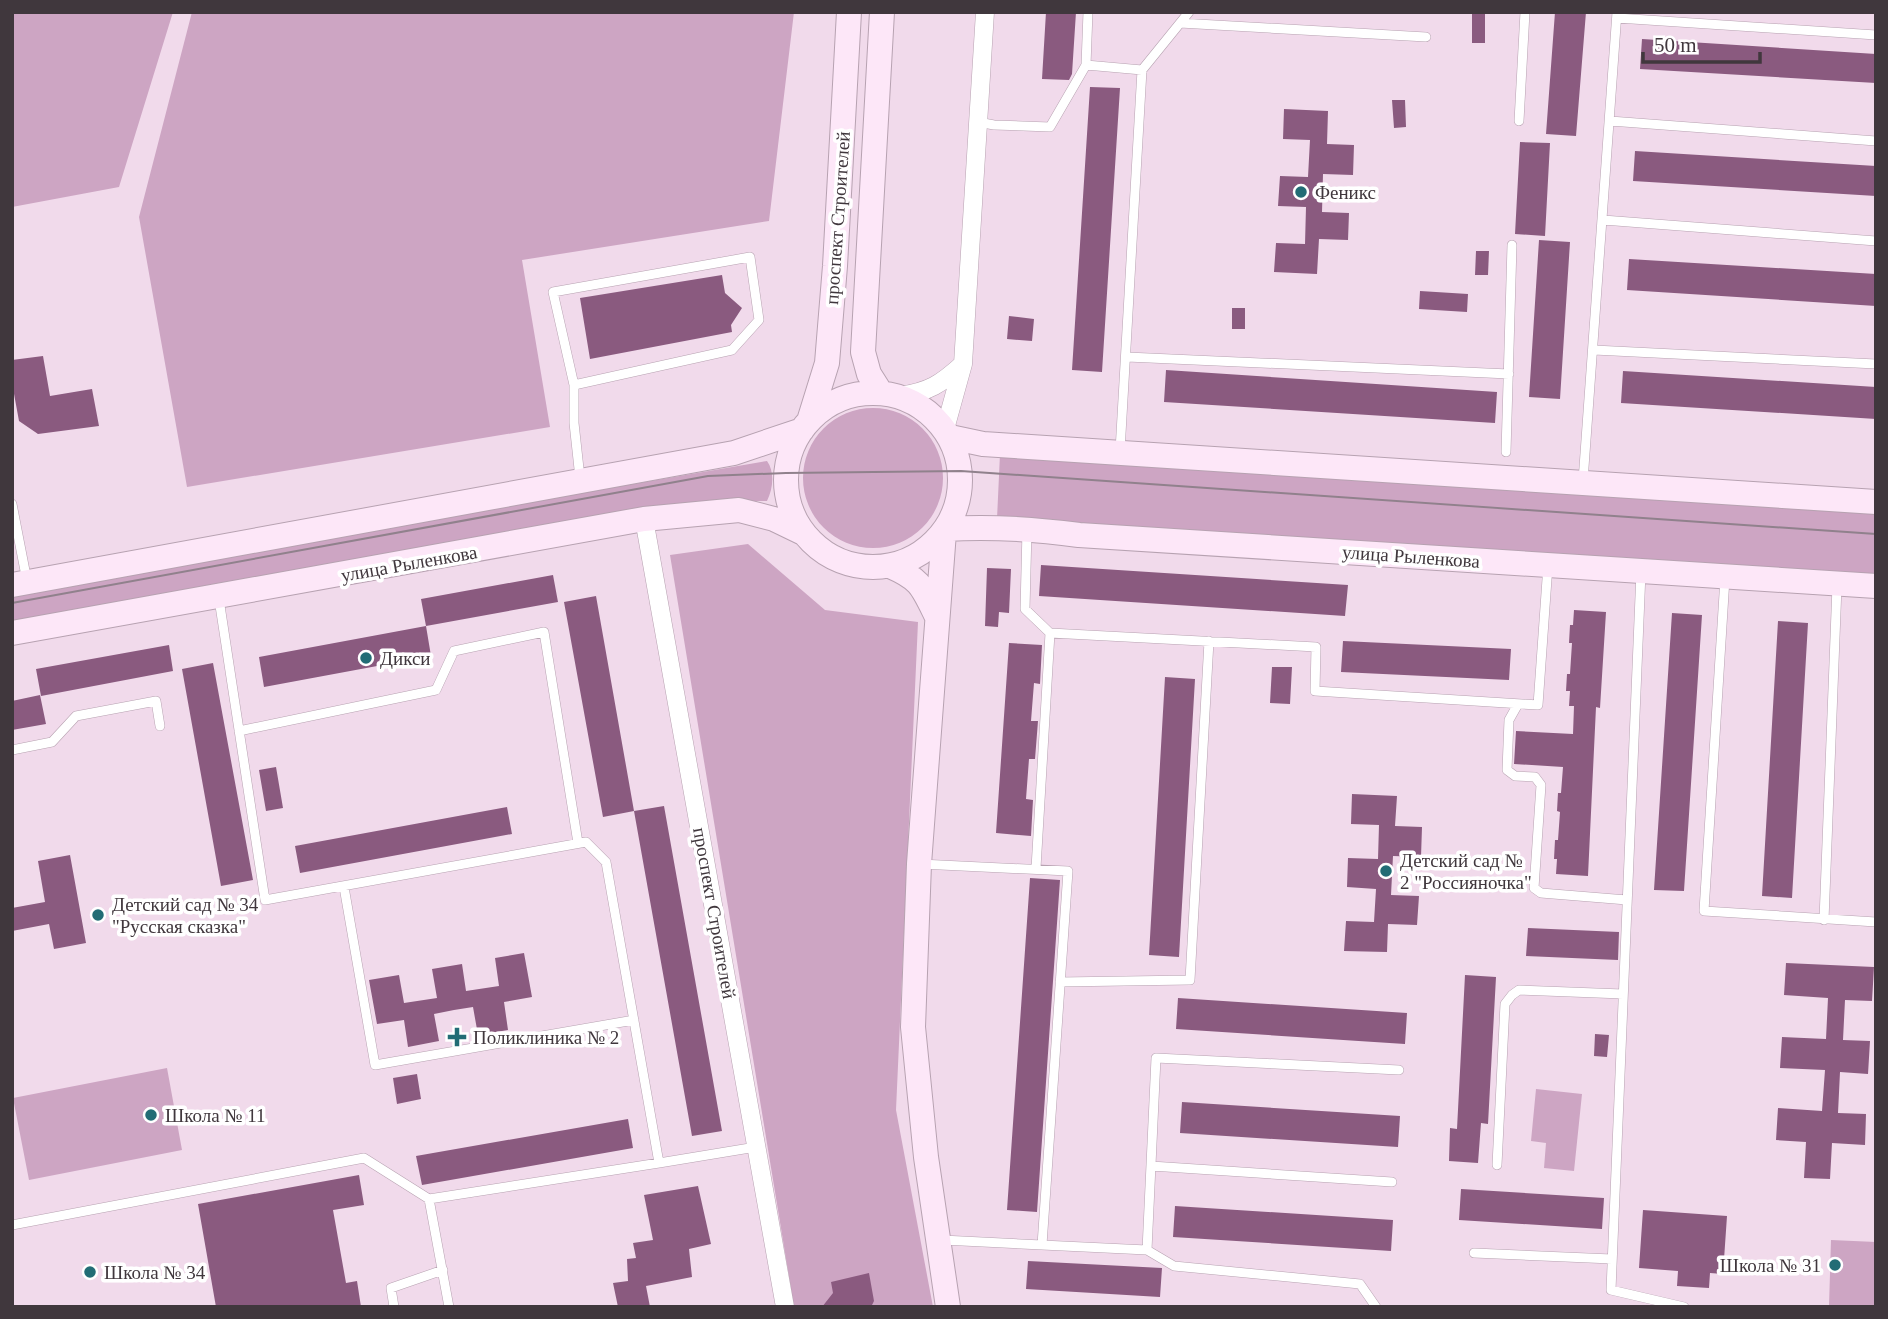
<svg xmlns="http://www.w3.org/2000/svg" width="1888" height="1319" font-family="'Times New Roman',serif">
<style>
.green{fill:#cda5c3}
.building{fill:#8a5a7f}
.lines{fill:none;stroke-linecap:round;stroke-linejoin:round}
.lane-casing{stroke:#b7a2b1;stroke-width:10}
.street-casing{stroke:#b7a2b1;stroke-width:19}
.secondary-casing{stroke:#b7a2b1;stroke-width:26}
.lane{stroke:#fff;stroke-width:9}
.street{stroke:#fff;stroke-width:18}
.secondary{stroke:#fde7f8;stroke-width:24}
.tram{stroke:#90818c;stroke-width:2}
.poi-dot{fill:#226c75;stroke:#fff;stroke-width:2.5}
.labels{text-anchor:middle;stroke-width:7;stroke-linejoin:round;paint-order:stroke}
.poi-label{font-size:19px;fill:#40373d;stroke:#fff;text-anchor:start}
.street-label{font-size:19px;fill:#40373d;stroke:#fff}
</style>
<rect width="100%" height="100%" fill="#f1daeb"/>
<path class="green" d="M12 12H173L119 187 12 207Z
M192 12H794L769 221 522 260 550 427 187 487 139 217Z
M803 478a70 70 0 1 1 140 0a70 70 0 1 1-140 0Z
M1000 454 1876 514V575L997 519Z
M767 461C775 472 773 489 767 501H741L12 632V591Z
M748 544 825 610 918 622 896 1110 933 1307H794L670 555Z
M167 1068 182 1150 29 1180 13 1098Z
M1536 1089 1582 1094 1574 1171 1544 1168 1546 1143 1531 1141Z
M1831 1240 1876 1242V1307H1829Z"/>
<path class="building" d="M1046 12H1076L1072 74 1069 80 1042 79Z
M1472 12H1485V43H1472Z
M1555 12H1586L1576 136 1546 134Z
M1642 39 1876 54V83L1640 69Z
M1090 87 1120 88 1102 372 1072 370Z
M1392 100H1405L1406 127 1394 128Z
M1284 109 1328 111 1327 144 1354 145 1353 175 1323 174 1322 212 1349 213 1348 240 1319 239 1317 274 1274 272 1276 243 1305 244 1306 207 1278 206 1280 176 1308 177 1310 140 1283 139Z
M1520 142 1550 143 1545 236 1515 234Z
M1635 151 1876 166V196L1633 181Z
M1539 240 1570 242 1560 399 1529 397Z
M1476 251H1489L1488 275H1475Z
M1629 259 1876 274V306L1627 290Z
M722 275 725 293 742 308 731 325 732 332 590 359 580 298Z
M1420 291 1468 294 1467 312 1419 309Z
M1232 308H1245V329H1232Z
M1009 316 1034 319 1032 341 1007 339Z
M43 356 50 396 92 389 99 426 38 434 19 421 12 383V360Z
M1166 370 1497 392 1495 423 1164 402Z
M1623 371 1876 387V419L1621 403Z
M1041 565 1348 585 1345 616 1039 596Z
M987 568 1011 569 1009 613 999 612 998 627 985 626Z
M553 575 558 602 426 626 421 599Z
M596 596 634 811 603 817 564 602Z
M1574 610 1606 612 1600 708 1596 707 1588 876 1556 874 1557 859H1554L1555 840H1558L1560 812 1557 811 1558 793H1561L1563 767 1514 764 1516 731 1573 734 1574 706H1569L1570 691H1566L1567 674H1570L1572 643H1569L1570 625H1573Z
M1672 613 1702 615 1684 891 1654 890Z
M1778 621 1808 623 1792 898 1762 896Z
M426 626 431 656 264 687 259 657Z
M1343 641 1511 649 1509 680 1341 672Z
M1009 643 1042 645 1040 684 1034 683 1031 721H1038L1035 759H1029L1026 799 1033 800 1031 836 996 833Z
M169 645 173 671 41 696 36 669Z
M213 663 253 880 221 886 182 669Z
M1272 667H1292L1290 704 1270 703Z
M1165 677 1195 679 1179 957 1149 955Z
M40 695 46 724 12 730V701Z
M276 767 283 808 266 811 259 770Z
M1352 794 1397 796 1395 826 1422 827 1421 857 1393 856 1391 895 1419 896 1417 925 1388 924 1387 952 1344 951 1346 921 1374 922 1376 889 1347 887 1348 858 1378 859 1379 825 1351 824Z
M664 806 722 1131 692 1136 634 811Z
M507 807 512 834 300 873 295 846Z
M70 855 86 943 54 949 49 924 12 931V908L45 902 38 861Z
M1030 878 1060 880 1037 1212 1007 1210Z
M1528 928 1619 932 1618 960 1526 956Z
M524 953 532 997 504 1002 508 1030 478 1035 473 1007 454 1010 434 1014 439 1041 408 1047 404 1020 377 1024 369 980 399 975 404 1003 437 998 432 969 462 964 466 991 499 986 495 958Z
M1786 963 1874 967 1872 1001 1845 1000 1843 1040 1870 1041 1868 1074 1840 1072 1838 1113 1866 1114 1865 1145 1832 1143 1830 1179 1804 1178 1806 1142 1776 1140 1778 1108 1822 1111 1825 1070 1780 1068 1782 1037 1826 1039 1828 998 1784 995Z
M1465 975 1496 977 1488 1124 1481 1123 1478 1163 1449 1161 1450 1128 1457 1129Z
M1178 998 1407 1013 1405 1044 1176 1029Z
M1595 1034 1609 1035 1607 1057 1594 1056Z
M417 1074 421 1099 397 1104 393 1078Z
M1182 1102 1400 1116 1398 1147 1180 1133Z
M628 1119 633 1148 422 1185 416 1156Z
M359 1175 364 1205 333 1210 346 1283 357 1281 361 1307H216L198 1204Z
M698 1186 711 1244 689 1249 692 1277 646 1286 650 1307H618L613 1283 628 1281 627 1259 636 1258 633 1243 653 1240 644 1195Z
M1461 1189 1604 1198 1602 1229 1459 1220Z
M1175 1206 1393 1220 1391 1251 1173 1237Z
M1643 1210 1727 1216 1723 1274 1710 1273 1709 1288 1677 1286 1678 1271 1639 1268Z
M1028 1261 1162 1268 1160 1297 1026 1289Z
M869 1273 874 1301 871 1307H822L833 1293 831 1282Z"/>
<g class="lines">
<g class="lane-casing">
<path id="lane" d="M1617 18 1876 35
M1180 23 1426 37
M1086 65 1142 70 1189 12
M1519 121 1525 12
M1610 121 1876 141
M978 122 994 125 1050 127 1086 65 1088 12
M1603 220 1876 241
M1594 350 1876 364
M1127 357 1509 374
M574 385 732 350 759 320 750 257 553 292 574 385V423L580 478
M1120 451 1142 70
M1506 452 1512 245
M1583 481 1617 12
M12 504 27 581
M1027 530 1025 609 1050 633 1036 868
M1641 572 1611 1290 1684 1307
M1725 578 1704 911 1876 922
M219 599 265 900 586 842 606 862 659 1163 429 1199 449 1307
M1050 633 1316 647 1315 691 1538 705 1548 565
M1518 704 1509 720 1507 770 1515 776 1535 777 1541 785 1534 888 1541 893 1627 900
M239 731 436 690 454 651 544 632 578 843
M12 750 52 742 76 716 156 701 160 726
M920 864 1068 871 1042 1245 1147 1250 1156 1058 1399 1070
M344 887 375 1065 634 1020
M1824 920 1837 586
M1060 982 1190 980 1209 641
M659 1163 756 1147
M1497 1165 1505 1004 1512 995 1519 990 1623 994
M1151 1166 1392 1182
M12 1225 364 1158 429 1199
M942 1240 1042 1245
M1147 1250 1174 1266 1360 1284 1376 1307
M1474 1253 1612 1259
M394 1307 391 1288 443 1270"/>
</g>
<g class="street-casing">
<path id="street" d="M899 396C929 392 941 384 963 364
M945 429 963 364 985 12
M644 519 785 1307"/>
</g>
<g class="secondary-casing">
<path id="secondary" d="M786 480a87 87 0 1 1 174 0a87 87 0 1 1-174 0Z
M881 393 869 374 863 352 882 12
M809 421 827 363 835 266 849 12
M950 437 983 444 1876 502
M946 529C992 526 1034 529 1079 535L1876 586
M944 532 919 864 913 1027 926 1157 948 1307
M890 566C920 579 922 586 936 615
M12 585 734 453 802 430
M12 633 644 519 739 510 774 519 803 533"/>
</g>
<use href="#lane" class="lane"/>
<use href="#street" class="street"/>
<use href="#secondary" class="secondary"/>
<path class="tram" d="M12 603 708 476 786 473 961 471 1876 534"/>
</g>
<g class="poi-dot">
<circle cx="1301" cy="192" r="7"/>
<circle cx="366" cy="658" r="7"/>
<circle cx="1386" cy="871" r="7"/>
<circle cx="98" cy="915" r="7"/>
<path d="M453.5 1026.5h7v7h7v7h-7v7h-7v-7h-7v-7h7z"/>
<circle cx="151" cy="1115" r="7"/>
<circle cx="1835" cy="1265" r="7"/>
<circle cx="90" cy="1272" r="7"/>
</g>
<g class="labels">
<g class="poi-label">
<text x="1315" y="199">Феникс</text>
<text x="380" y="665">Дикси</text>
<text x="1400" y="867">Детский сад №<tspan x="1400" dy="22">2 "Россияночка"</tspan></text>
<text x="112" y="911">Детский сад № 34<tspan x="112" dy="22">"Русская сказка"</tspan></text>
<text x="473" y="1044">Поликлиника № 2</text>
<text x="165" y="1122">Школа № 11</text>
<text x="1821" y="1272" text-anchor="end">Школа № 31</text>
<text x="104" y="1279">Школа № 34</text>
</g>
<g class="street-label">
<text transform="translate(837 218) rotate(-86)" y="7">проспект Строителей</text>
<text transform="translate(1411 556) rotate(4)" y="7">улица Рыленкова</text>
<text transform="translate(409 563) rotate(-10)" y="7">улица Рыленкова</text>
<text transform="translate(715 913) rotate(80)" y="7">проспект Строителей</text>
</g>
</g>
<rect width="1888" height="1319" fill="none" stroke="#40373d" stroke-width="28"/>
<path d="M1643 52v10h117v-10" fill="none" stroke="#40373d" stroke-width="3.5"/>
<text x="1654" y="52" font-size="21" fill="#40373d" stroke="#ffffff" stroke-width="5" paint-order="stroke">50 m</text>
</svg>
